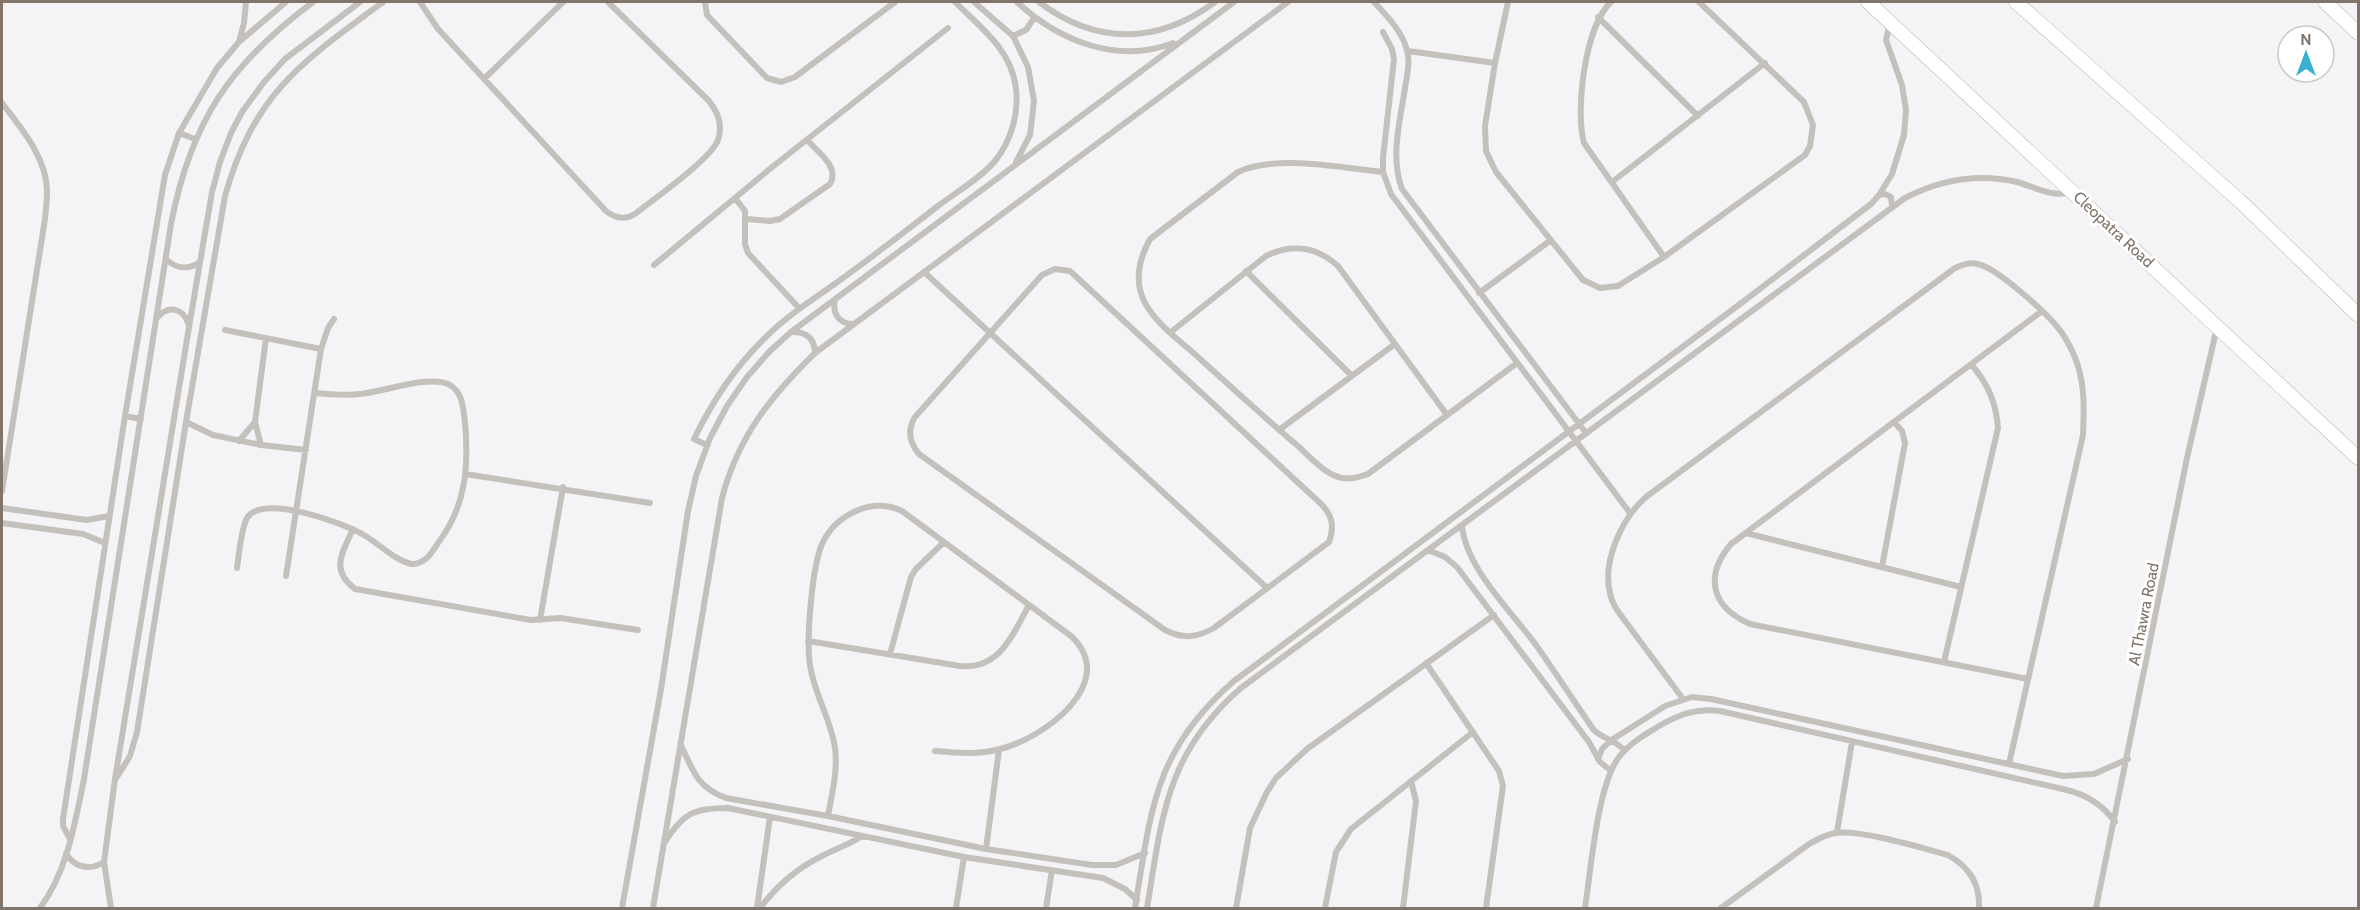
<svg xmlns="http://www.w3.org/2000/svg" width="2360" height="910" font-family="Cabin,sans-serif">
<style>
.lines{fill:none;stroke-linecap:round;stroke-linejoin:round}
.secondary-casing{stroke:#b9b3af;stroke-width:15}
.minor{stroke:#c4c0bc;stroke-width:6}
.secondary{stroke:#fff;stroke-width:14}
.labels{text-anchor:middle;stroke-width:6;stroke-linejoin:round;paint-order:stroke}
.street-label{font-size:16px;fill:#827469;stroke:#fff}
</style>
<rect width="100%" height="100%" fill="#f4f4f7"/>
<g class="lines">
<g class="secondary-casing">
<path id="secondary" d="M1868 2 2358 458
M2016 2 2241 202 2358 315
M2325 2 2358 33"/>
</g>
<path class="minor" d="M420 2 438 29 606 211C616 219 625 220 635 214 654 199 711 159 718 140 723 125 718 112 709 101L608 2
M705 2 707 15 767 78 781 82 795 77 895 2
M974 2 1013 36 1028 67 1034 101 1030 135 1016 162
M1017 2C1058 40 1117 65 1173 43
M1039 2C1096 45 1157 45 1215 2
M1374 2C1386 15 1401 30 1406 47 1411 61 1407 75 1405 88 1400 122 1390 156 1402 189L1586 433
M1508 2 1495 63 1485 126 1486 151 1496 172 1583 280 1600 288 1618 286 1664 257 1805 155 1810 146 1813 125 1804 102 1699 2
M1611 2C1585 26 1575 110 1584 143L1664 257
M1598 17 1698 116
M1383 32 1392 49 1394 59 1383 158V172L1391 194 1630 513
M1013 36 1026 30 1034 18
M239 42 244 23 246 2
M1408 51 1495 63
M484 79 563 2
M2 103C21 128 47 158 47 191 47 200 46 210 45 219L2 491
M179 133 195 139
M1383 172C1341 168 1276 154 1238 172L1150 239C1139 259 1134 280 1144 301 1155 323 1179 340 1198 357 1231 387 1264 417 1298 446 1308 455 1320 469 1333 475 1345 481 1357 478 1368 474L1517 363
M1612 182 1765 63
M1879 195 1885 194 1891 197 1892 206
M735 198 745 211V244L748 253 799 308
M747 219 770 221 780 219 830 184C840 167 818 152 807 140
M166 259C176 269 188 270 200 262
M654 265 771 168 948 28
M1055 269 1070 271 1319 502C1332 514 1335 525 1329 542L1214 628C1196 638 1183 639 1165 630L919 454C909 442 907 430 915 417L1042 275Z
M1246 271 1352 376
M924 272 1267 588
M1479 293 1551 240
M835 300C832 314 839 324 854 324
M158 317C168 305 183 308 188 323
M225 330 321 349
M791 332C806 331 815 339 815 353
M1171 332 1266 256C1292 243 1317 247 1338 266L1447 415
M125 416 141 419
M186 422 213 435 261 445 306 450
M1279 430 1395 344
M239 441 255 422
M261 445 255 422 266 338
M707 445 694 439C712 402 734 368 764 339 785 317 811 301 836 283 870 259 904 232 938 206 955 193 981 178 995 161 1011 141 1019 114 1016 89 1012 50 981 28 955 2
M465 474 650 503
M2 508 87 520 109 516
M2 523 83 534 105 543
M1462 525C1465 567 1511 611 1536 645 1555 672 1574 701 1593 729 1602 739 1616 740 1624 750
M353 529C342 553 330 570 355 589L531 620 560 618 638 630
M1746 533 1961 587
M1428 550 1445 557 1457 567 1589 742 1600 762 1610 770
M1882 567 1905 443 1902 431 1894 422
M237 568C239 555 241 529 247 518 263 493 343 523 364 535 379 544 393 559 411 564 425 564 431 554 438 543 466 506 469 467 465 422 463 408 463 393 450 385 431 374 383 392 360 394 345 396 330 394 315 393
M286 576 321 349 328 328 334 319
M540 620 563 487
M808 641 960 666C1000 670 1013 634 1029 605
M890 654 911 577 916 569 944 542
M1944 662 1998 428C1996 402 1988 384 1971 364
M1426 663 1499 771 1503 786 1486 908
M2028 679 1750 624C1711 607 1704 576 1731 544L2042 311
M1683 699 1617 610C1614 605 1611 599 1610 593 1602 561 1622 518 1646 497L1955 268C1962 265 1969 262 1977 264 1997 267 2050 316 2062 333 2068 342 2075 356 2078 366 2085 389 2084 411 2083 435L2009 764
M681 745C693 771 697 787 726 798L828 816 986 849 1092 865H1116L1145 853
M1598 759 1602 749 1610 741 1665 706 1692 697 1711 699 2063 776 2094 774 2128 759
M117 777 130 756 137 732 186 422 225 196C254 93 302 62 383 2
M828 816C832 793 838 771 835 748 831 719 814 694 810 665 806 640 812 567 822 544 836 514 872 497 902 511L1071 636C1121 683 1042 739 1000 749 978 755 957 753 935 751
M1837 832 1852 742
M70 839 63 826V819L125 416 165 175 179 133 217 68 239 42 286 2
M665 842C683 813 694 808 728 808L964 857 1103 878 1125 889 1137 900
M986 849 999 750
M66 854C76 868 89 871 104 862
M40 908C67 872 75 823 84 779L171 224C191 121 230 64 313 2
M111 908 104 862 115 779 189 327 212 192 220 162 231 133 242 112 264 82 285 59 360 2
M622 908 661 689 688 511 696 476 710 438 727 406 747 377 770 351 791 332 1234 2
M653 908 722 498C738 437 770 397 815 353L1288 2
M757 908 770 817
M760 908C776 887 796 869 820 857 834 849 849 845 862 836
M956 908 964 857
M1046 908 1052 870
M1135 908C1151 810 1154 750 1234 681L1744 301 1871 204 1879 195 1892 174 1904 135 1906 110 1902 85 1886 40 1890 23
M1147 908C1162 817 1166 753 1241 688L1905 198C1940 180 1978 173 2017 182 2035 187 2052 198 2071 192
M1236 908 1250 828 1267 792 1276 778 1307 749 1494 615
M1325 908 1336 852 1351 829 1473 732
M1403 908 1416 801 1411 781
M1585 908C1591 870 1597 786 1619 757 1630 743 1644 735 1659 726 1680 714 1696 708 1720 711L2067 790C2087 795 2103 805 2115 822
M1721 908 1809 844C1818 839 1826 834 1836 833 1859 829 1922 848 1948 855 1969 867 1980 883 1979 908
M2096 908 2187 458 2217 327"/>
<use href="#secondary" class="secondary"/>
</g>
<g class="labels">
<g class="street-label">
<text transform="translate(2114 229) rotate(43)" y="6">Cleopatra Road</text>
<text transform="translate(2143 614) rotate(-79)" y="6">Al Thawra Road</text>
</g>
</g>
<rect width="2360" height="910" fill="none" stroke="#827469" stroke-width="6"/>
<g transform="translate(2306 54)"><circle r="28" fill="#ffffff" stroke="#cdc7c3" stroke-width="1.5"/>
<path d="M0-4.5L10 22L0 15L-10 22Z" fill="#3ab0d1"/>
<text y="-9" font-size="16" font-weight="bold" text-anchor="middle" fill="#827469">N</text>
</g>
</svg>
